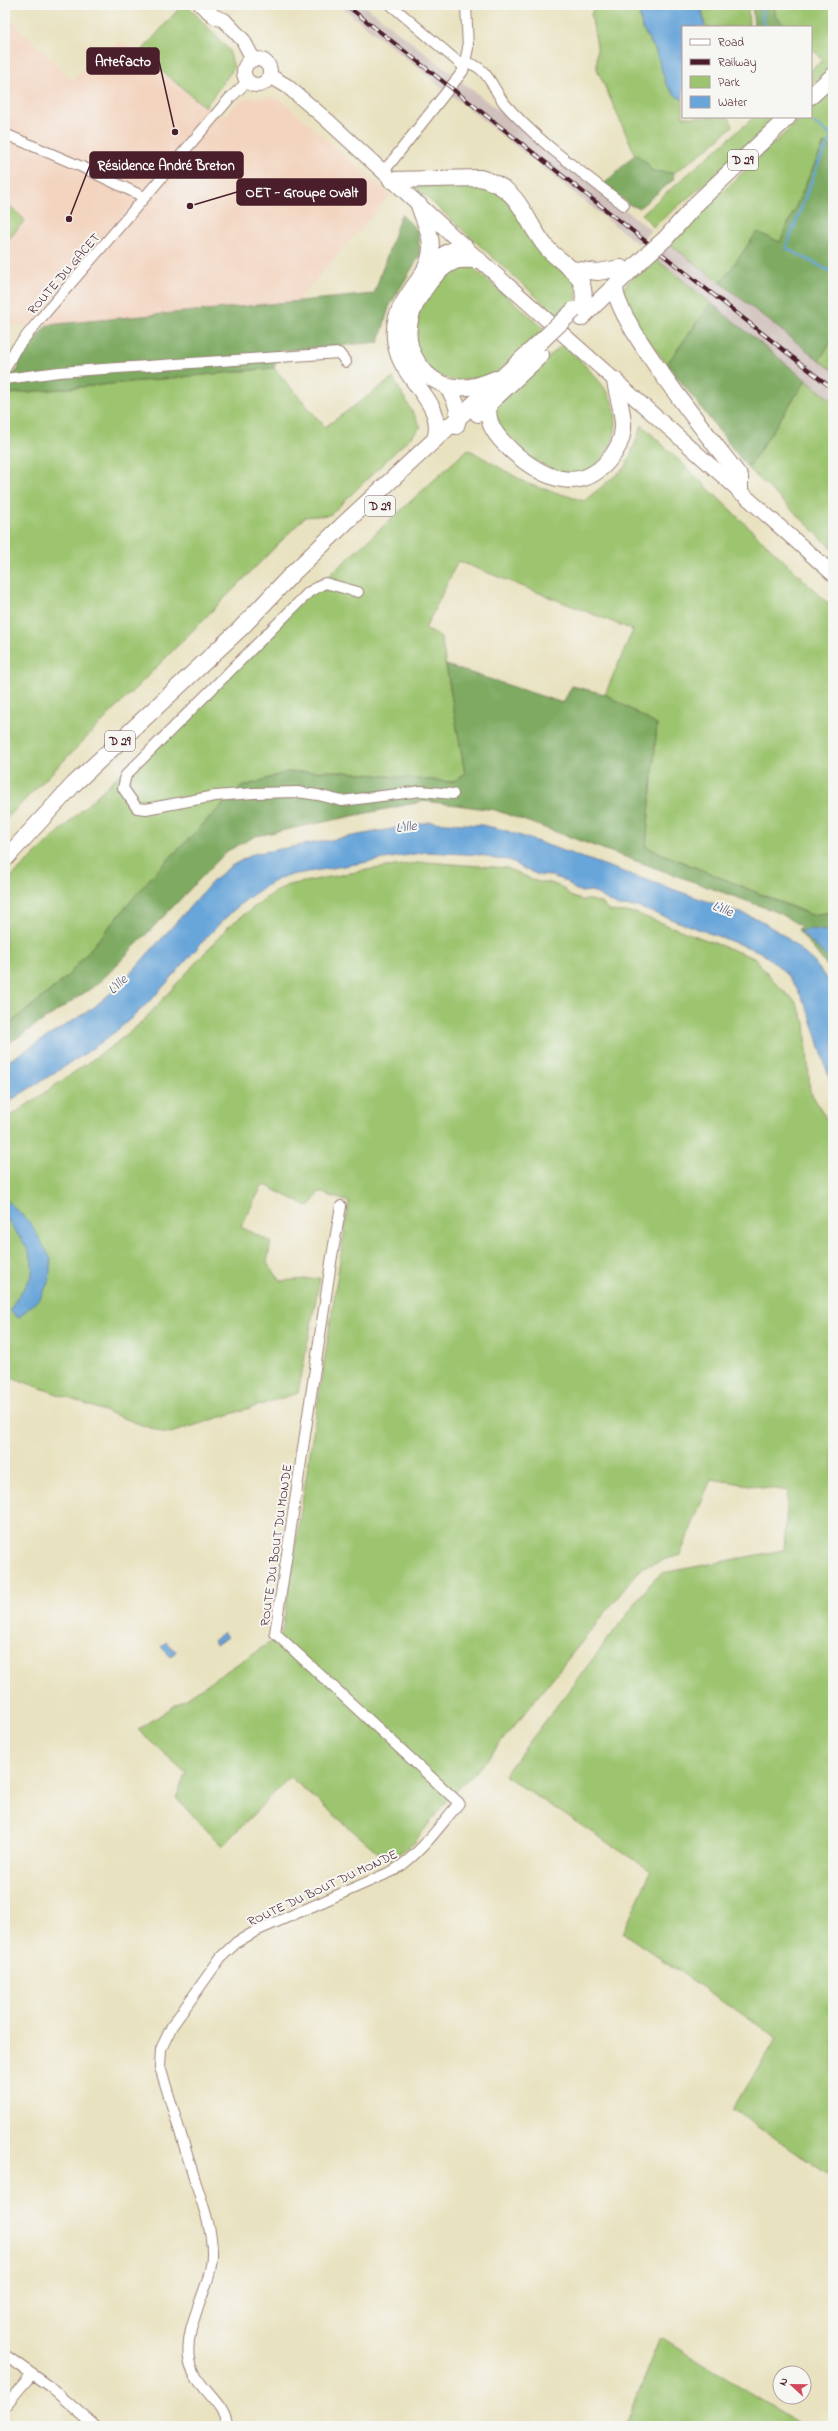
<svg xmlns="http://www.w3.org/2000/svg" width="838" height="2431" font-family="'Indie Flower',sans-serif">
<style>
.built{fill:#f3d4bf}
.industrial{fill:#cfc0bb}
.green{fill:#9dc570;stroke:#74724e}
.forest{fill:#7eaa62;stroke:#646446}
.water{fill:#68a5d9;stroke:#596282}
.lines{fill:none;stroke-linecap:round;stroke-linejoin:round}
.stream{stroke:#68a5d9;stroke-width:2.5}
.street-casing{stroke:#9a8076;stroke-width:12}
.secondary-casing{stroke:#9a8076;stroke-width:16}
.primary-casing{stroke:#9a8076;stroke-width:18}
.street{stroke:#fff;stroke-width:10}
.secondary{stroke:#fff;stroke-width:14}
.primary{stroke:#fff;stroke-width:16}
.rail-casing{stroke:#4a1f2b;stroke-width:4}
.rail{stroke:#f6f6f2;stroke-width:2.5;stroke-dasharray:8;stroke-linecap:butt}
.primary-bridge-casing{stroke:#9a8076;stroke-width:18;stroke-linecap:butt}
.primary-bridge{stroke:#fff;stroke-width:16}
.labels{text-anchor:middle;stroke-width:4;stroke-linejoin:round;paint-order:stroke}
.shield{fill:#f6f6f2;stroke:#7e6067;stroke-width:1}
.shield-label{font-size:12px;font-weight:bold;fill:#4a1f2b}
.street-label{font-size:13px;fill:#4a1f2b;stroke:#f6f6f2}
.water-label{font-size:14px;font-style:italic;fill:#565571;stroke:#f6f6f2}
.leader{fill:none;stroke:#4a1f2b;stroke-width:1.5}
.callout-dot{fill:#4a1f2b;stroke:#f6f6f2;stroke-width:1.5}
.callout{fill:#4a1f2b;stroke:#4a1f2b;stroke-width:1.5}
.callout-label{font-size:14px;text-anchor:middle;font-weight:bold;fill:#fff}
</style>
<rect width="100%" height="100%" fill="#f6f6f2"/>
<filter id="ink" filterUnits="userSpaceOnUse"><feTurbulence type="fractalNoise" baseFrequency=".025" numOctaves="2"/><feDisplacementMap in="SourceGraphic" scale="8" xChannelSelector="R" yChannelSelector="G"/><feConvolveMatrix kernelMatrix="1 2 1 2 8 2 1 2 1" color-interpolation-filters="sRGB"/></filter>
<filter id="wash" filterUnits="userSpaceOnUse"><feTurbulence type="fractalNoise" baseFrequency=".012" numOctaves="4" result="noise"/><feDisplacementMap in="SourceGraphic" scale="16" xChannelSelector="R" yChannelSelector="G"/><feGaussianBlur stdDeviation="0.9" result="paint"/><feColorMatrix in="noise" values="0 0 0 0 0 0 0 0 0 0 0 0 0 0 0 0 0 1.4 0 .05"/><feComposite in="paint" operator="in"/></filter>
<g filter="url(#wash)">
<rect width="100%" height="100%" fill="#e9e2c0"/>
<path class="built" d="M5 15 72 80 115 44 124 42 189 95 222 117 242 99 270 97 282 101 390 195 297 301 47 325H5Z"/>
<path class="industrial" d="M339 5H364L651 230 638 244Z
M668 243 833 370V402L653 257Z"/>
<path class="green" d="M182 5H187L229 50 234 68 205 107 140 53Z
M594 5H638L642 28 656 51 671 91 683 100V117H729L733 126 708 148 674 173 652 171 646 162 635 154 597 69V46L591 15Z
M701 5H748L749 27H705Z
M775 5H833V66L811 85V70L823 60 811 48V27H787L775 16Z
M833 88V147L824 144 780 242 757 232 721 283 668 243 802 117H811V108Z
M754 117H777L701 187 653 227 642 214Z
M486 184 503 195 577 284 576 303 559 317 414 186Z
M9 205 25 220 10 238 5 233V210Z
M653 257 711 303 667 364 630 317 622 291 628 282Z
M458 264 472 267 545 329 511 361 492 375 456 381 439 376 424 364 415 347 419 308 433 286Z
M833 339V370L819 360Z
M563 344C577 358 603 381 611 399 618 416 618 432 609 448 590 481 567 478 538 462 526 456 512 446 505 435 500 429 498 420 494 413L497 405Z
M274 368 325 427 393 378 421 427 330 515 305 517 5 820V407L9 394Z
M806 380 833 402V549L748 468Z
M642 425 833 608V912L812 915 646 847 657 725 605 694 633 630 458 561 425 629 441 637 465 774 452 782 333 771 287 772 239 788 153 875 66 978 8 1025H5V883L321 583 468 449 528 484 584 501 626 467Z
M426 862 507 868 538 882 551 883 563 888 570 896 581 900H591L603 904 609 911 635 913 754 958 780 988 796 1002 805 1023 810 1091 833 1130V2178L733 2109 777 2038 623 1933 651 1871 504 1775 651 1583 662 1573 784 1550 788 1491 711 1479 680 1555 642 1567 485 1762 446 1801 414 1843 388 1861 290 1777 222 1846 176 1798 186 1773 138 1730 269 1643 282 1632 349 1202 319 1192 309 1207 263 1184 241 1227 271 1242 267 1263 281 1281 320 1278 298 1393 167 1434 5 1375V1120L112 1046 142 1022 229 926 271 894 288 885 372 869Z
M661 2338 803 2426H625Z"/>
<path class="forest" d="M752 5H774L775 16 787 27H754Z
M824 143 833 147V339L819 360 721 283 757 232 780 242Z
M635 154 646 162 652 171 674 173 673 180 639 208 630 205 604 184Z
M401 214 418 231 420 255 389 307 379 342 280 351 274 368 9 394 8 381 19 368 18 358 47 325 374 294Z
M711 303 806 380 748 468 667 364Z
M446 665 563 703 572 686 605 694 657 725 646 847 811 915 833 912V973L798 930 801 926 777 912 495 810 425 801 256 836 227 851 99 983 5 1046V1028L66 978 153 875 239 788 287 772 333 771 452 782 465 774Z"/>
<path class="water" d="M638 5H701L705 27H683V100L676 96 666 84 656 51 642 28Z
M430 822 482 825 504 830 758 919 786 937 815 963 833 988V1089C814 1036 811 982 758 951L654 913 637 907 618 906 592 891 582 892 574 889 567 882 552 876 539 875 526 870 509 860 495 859 482 855 426 852 285 876C221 904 186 970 135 1015 96 1051 49 1075 5 1104V1063L93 1008 119 986 213 881 231 866 253 854Z
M810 929 826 931 833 929V956L828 958 800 931Z
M5 1198 31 1224 51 1259 49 1281 40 1298 18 1318 10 1311C14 1300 31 1280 32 1274 35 1248 16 1237 6 1217 3 1212 5 1203 5 1198Z
M223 1632 227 1637 216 1645 213 1641Z
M166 1642 176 1651 171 1657 161 1647Z"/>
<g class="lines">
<path class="stream" d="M762 5 763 27
M814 123 832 136 818 164 786 248 833 273"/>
</g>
</g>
<g filter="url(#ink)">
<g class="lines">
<g class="street-casing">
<path id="street" d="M391 5 464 67
M465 63C487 64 493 90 505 104 539 143 583 173 624 205
M5 134 82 167 144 197
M381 171 389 165 463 71 468 48 466 5
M5 369 15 350 41 318 229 99 247 82
M5 379 59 372 339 353 346 362
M358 592 325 583 309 592 126 775 123 788 137 808 146 809 215 796 254 793 297 792 318 795 342 801 421 791 453 794
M5 2355 49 2386 95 2426
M5 2406 31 2375
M227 2426C226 2402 192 2385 189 2359 184 2323 210 2292 212 2256 213 2229 201 2200 193 2174 182 2138 171 2102 160 2067L161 2049 172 2026 221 1957 237 1942 256 1931 395 1870C421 1853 439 1827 459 1803L275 1633 332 1256 341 1206"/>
</g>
<g class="secondary-casing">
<path id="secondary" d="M201 5 215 17 224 20 243 40 253 59
M244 72a13 13 0 1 1 26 0a13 13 0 1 1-26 0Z
M270 76 287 86 327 120 465 247 833 574"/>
</g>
<g class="primary-casing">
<path id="primary" d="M811 96 833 76
M391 180 480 178C523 189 523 220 547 248 557 260 575 268 581 282 586 294 583 306 581 318
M419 205C423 219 432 234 431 249 429 286 380 303 399 356 409 384 446 407 435 439
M665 239 698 202 788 117
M479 260C472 260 462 259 455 261 442 266 431 279 424 290 418 299 412 309 410 320 403 349 423 383 454 387 469 389 481 385 495 379
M426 267 448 252 465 247
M570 269 598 272 621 268
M615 286C613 319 715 444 740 477V492
M581 318 649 253
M445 385C454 395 462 412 456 426
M489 404C485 424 498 438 512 451 540 476 578 496 608 461 616 452 622 441 623 429 624 412 617 397 615 380
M478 414 541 355
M5 859 74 784 241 628 292 574 346 522 538 344"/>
</g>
<use href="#street" class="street"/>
<use href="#secondary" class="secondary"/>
<use href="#primary" class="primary"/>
<g class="rail-casing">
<path id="rail" d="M346 5 833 389"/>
</g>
<use href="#rail" class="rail"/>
<g class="primary-bridge-casing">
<path id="primary-bridge" d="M649 253 665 239
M538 344 574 310"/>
</g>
<use href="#primary-bridge" class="primary-bridge"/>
</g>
</g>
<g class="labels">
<g class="shield">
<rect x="728" y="150" width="30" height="20" rx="3"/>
<rect x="365" y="496" width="30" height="20" rx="3"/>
<rect x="105" y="731" width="30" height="20" rx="3"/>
</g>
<g class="shield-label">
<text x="743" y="164">D 29</text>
<text x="380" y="510">D 29</text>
<text x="120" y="745">D 29</text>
</g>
<g class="street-label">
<text transform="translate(63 273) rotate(-49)" y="5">ROUTE DU GACET</text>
<text transform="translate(275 1545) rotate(-82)" y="5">ROUTE DU BOUT DU MONDE</text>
<text transform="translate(322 1887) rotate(-25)" y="5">ROUTE DU BOUT DU MONDE</text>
</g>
<g class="water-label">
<text transform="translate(406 826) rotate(-7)" y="5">L'Ille</text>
<text transform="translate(723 908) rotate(21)" y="5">L'Ille</text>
<text transform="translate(117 984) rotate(-43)" y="5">L'Ille</text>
</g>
</g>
<path class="leader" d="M175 132L159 61M69 219L90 165M190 206L237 192"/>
<g class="callout-dot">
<circle cx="175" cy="132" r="4"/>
<circle cx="69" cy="219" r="4"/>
<circle cx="190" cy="206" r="4"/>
</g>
<g class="callout">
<rect x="87" y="48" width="72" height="26" rx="4"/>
<rect x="90" y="152" width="153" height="26" rx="4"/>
<rect x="237" y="179" width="129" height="26" rx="4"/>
</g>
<g class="callout-label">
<text x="123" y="66">Artefacto</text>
<text x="166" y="170">Résidence André Breton</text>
<text x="302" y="197">OET - Groupe Ovalt</text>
</g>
<rect width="838" height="2431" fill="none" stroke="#f6f6f2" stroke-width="20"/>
<rect x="682" y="26" width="130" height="92" fill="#f6f6f2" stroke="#b1a0a2"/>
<rect x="690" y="39" width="20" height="6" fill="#ffffff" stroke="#b1a0a2"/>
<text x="718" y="46" font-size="12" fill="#4a1f2b">Road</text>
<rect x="690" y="59" width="20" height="6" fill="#4a1f2b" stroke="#b1a0a2"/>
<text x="718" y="66" font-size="12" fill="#4a1f2b">Railway</text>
<rect x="690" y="76" width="20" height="12" fill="#9dc570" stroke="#b1a0a2"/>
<text x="718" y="86" font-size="12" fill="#4a1f2b">Park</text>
<rect x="690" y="96" width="20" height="12" fill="#68a5d9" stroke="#b1a0a2"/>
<text x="718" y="106" font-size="12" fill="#4a1f2b">Water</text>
<g transform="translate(792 2385) rotate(292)"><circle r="19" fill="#f6f6f2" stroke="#b1a0a2"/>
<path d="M0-3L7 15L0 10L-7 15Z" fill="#d1495b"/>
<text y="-6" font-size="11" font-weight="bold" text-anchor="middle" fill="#4a1f2b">N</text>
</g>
</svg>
